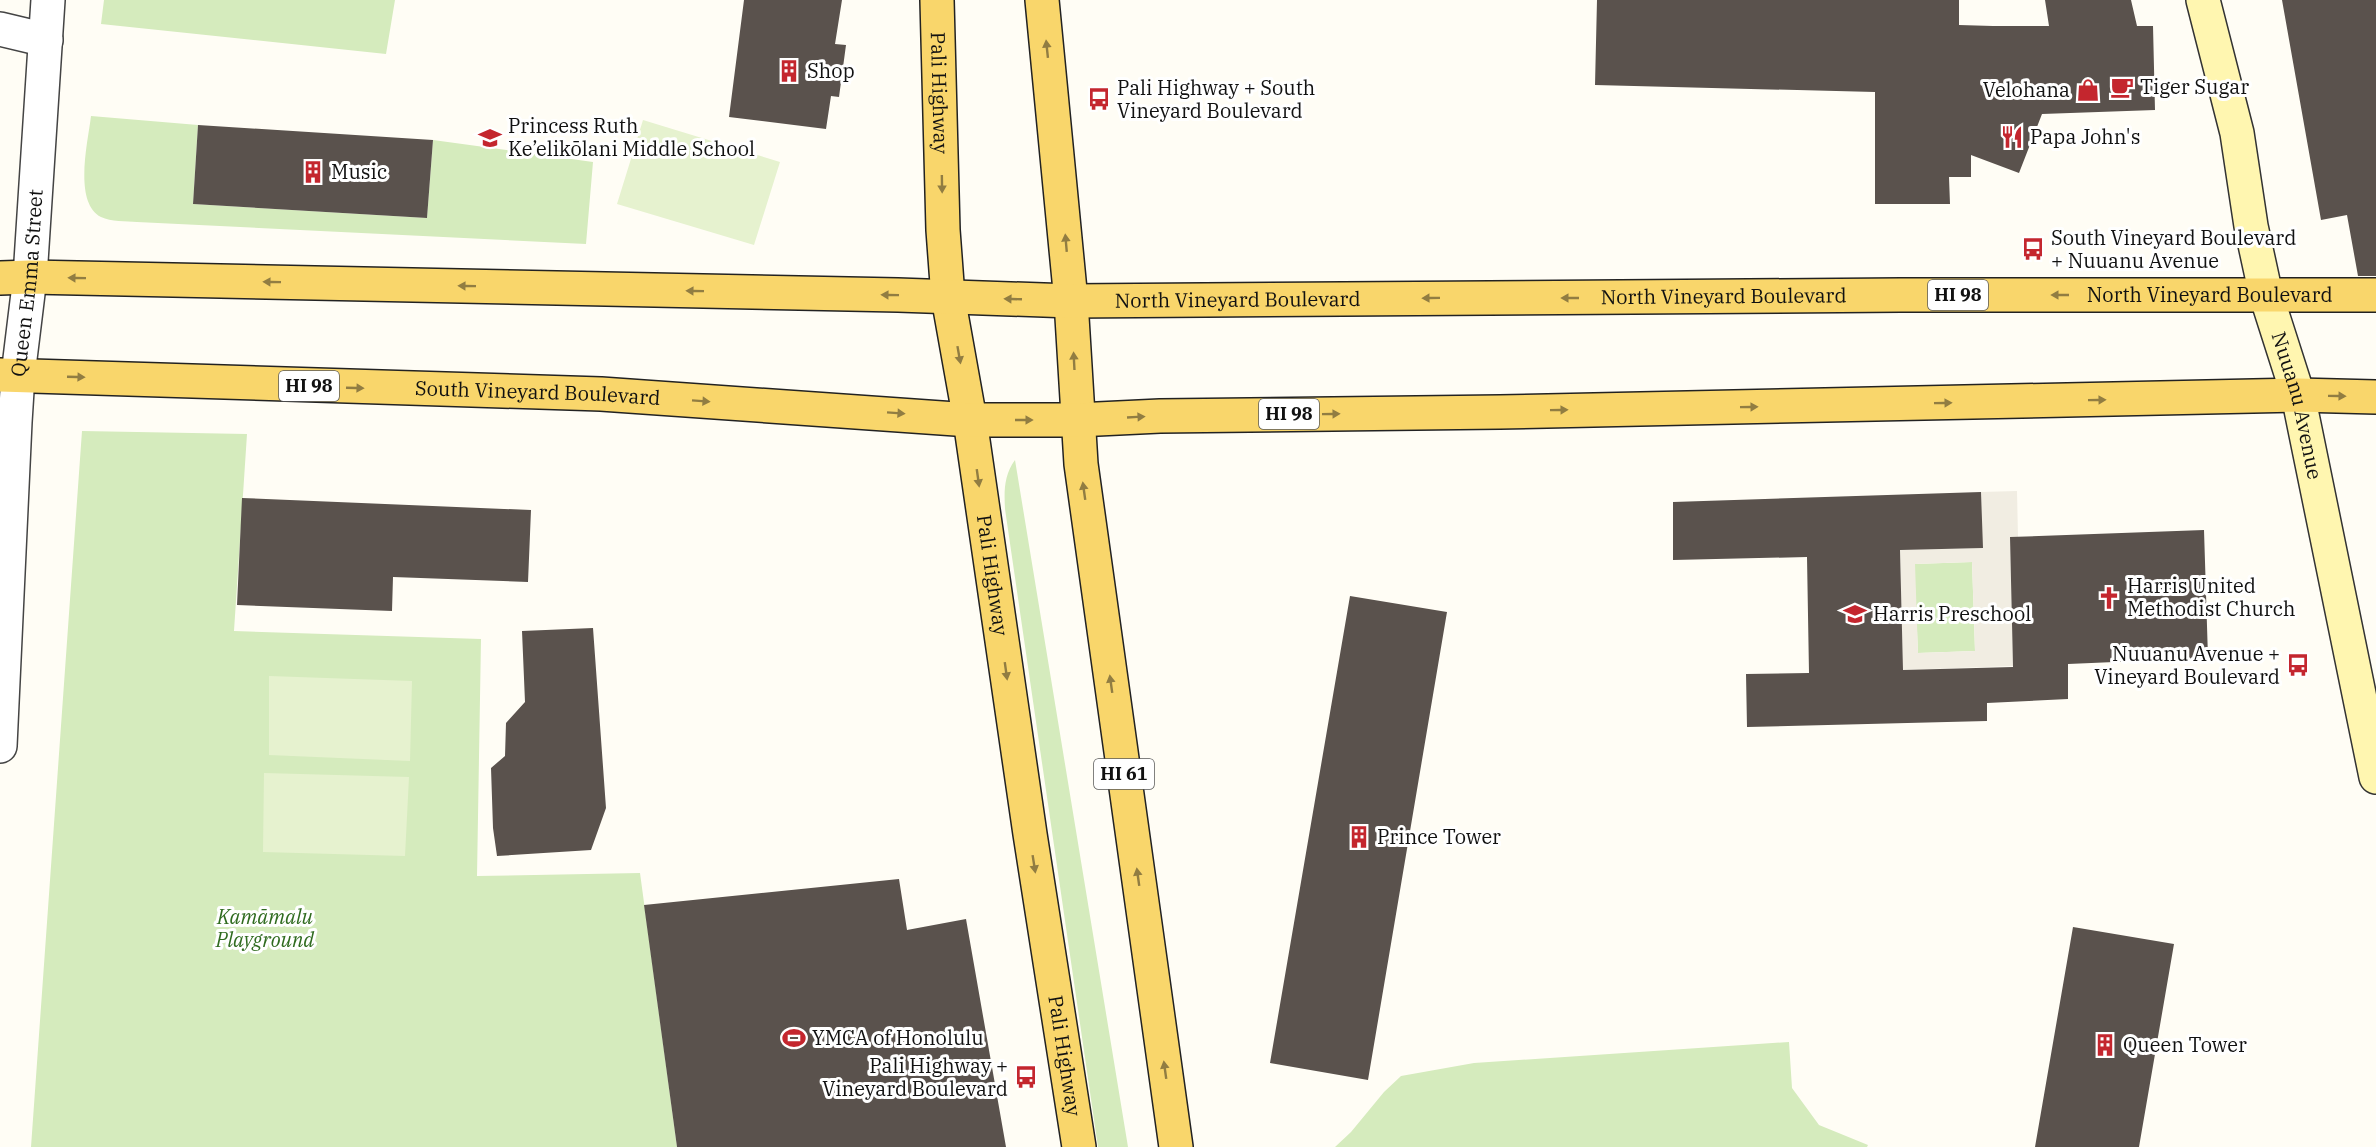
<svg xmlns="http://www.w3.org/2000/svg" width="2376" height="1147" font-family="'IBM Plex Serif',serif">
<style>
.green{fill:#d5ebbd}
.pitch{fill:#e6f2cf}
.plaza{fill:#f1ede2;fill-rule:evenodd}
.building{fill:#5a524d}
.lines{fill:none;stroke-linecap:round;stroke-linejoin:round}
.minor-casing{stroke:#444;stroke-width:36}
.tertiary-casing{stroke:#444;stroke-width:36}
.secondary-casing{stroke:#333;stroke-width:36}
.primary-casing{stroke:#222;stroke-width:36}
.minor{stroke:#fff;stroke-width:33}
.tertiary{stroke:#fff;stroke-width:33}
.secondary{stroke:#fff6b0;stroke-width:33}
.primary{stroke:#f9d66b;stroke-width:33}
.oneway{fill:#917d42}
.labels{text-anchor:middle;stroke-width:6;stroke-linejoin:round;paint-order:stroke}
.shield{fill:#fff;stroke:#585858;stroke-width:1.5}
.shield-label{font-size:18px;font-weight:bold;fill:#111}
.poi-label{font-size:20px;fill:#111;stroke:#fff;text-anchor:start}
.street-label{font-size:20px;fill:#111;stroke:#fff}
.park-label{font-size:20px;font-style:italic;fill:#2f6b1f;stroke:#fff}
</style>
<rect width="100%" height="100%" fill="#fffdf5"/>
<path class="green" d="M104 0H395L386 54 101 24Z
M91 116 198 125 193 204 427 218 433 140 593 162 586 244 137 222C126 221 111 222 101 217 73 202 88 142 91 116Z
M82 431 247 434 234 631 481 639 477 876 640 873 677 1147H31Z
M1015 460 1128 1147H1098L1005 509C1004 491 1004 475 1015 460Z
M1972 562 1975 651 1918 653 1914 564Z
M1789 1042 1792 1088 1819 1125 1868 1145 1867 1147H1335L1351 1132 1384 1092 1401 1076 1474 1063Z"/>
<path class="pitch" d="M643 120 780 162 754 245 617 204Z
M269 676 412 681 410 761 269 755Z
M264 773 409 777 405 856 263 852Z"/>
<path class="plaza" d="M2017 491 2018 537 2010 538 2013 666 1903 670 1900 550 1982 548 1981 492ZM1972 562 1975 651 1918 653 1915 564Z"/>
<path class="building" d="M744 0H842L835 44 846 45 839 97 831 96 826 129 729 117Z
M1597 0H1959V25L1993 26H2049L2045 0H2131L2137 26H2153L2155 110 2042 114 2019 173 1971 155V177H1949L1950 204H1875V92L1595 85Z
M2282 0H2376V276H2358L2347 215 2321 220Z
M198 125 433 140 427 218 193 204Z
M1981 492 1983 548 1900 550 1903 670 2013 667 2010 537 2204 530 2208 658 2068 664V699L1987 703V721L1747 727 1746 674 1809 673 1807 557 1673 560V502Z
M242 498 531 510 528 582 393 577 392 611 237 605Z
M1350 596 1447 612 1368 1080 1270 1063Z
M593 628 606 808 591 850 497 856 493 828 491 768 505 756 506 723 525 702 522 631Z
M899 879 907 930 966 919 1006 1147H677L644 905Z
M2073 927 2174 944 2139 1147H2035Z"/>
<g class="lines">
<g class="minor-casing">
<path id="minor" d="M0 29 46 40"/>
</g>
<g class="tertiary-casing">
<g id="tertiary">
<path id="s1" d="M0 746 15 422 18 375 30 277 48 0"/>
</g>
</g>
<g class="secondary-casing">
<g id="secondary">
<path id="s2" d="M2203 0 2237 133 2251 226 2266 295 2298 395 2376 777"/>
</g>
</g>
<g class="primary-casing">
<g id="primary">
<path id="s3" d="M937 0 943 230 948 297 970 420 1030 834 1079 1147"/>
<path d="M1042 0 1071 301 1081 464 1176 1147"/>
<path id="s4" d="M0 278 30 277 898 295 1071 301 1901 295H2376"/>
<path id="s5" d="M0 375 601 394 970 420H1077L1160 416 1500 412 2298 395 2376 397"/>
</g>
</g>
<use href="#minor" class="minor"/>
<use href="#tertiary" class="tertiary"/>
<use href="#secondary" class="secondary"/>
<use href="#primary" class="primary"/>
</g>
<defs><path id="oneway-solid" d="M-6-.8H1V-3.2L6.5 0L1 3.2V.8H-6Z" transform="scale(1.5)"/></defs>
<g class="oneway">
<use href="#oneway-solid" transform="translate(1047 49) rotate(-96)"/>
<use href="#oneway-solid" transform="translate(942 184) rotate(89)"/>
<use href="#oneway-solid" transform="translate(1066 243) rotate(-95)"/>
<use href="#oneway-solid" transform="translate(77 278) rotate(-179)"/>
<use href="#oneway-solid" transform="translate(272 282) rotate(-179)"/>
<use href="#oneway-solid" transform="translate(467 286) rotate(-179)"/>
<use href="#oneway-solid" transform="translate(695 291) rotate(-179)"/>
<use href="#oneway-solid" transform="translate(890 295) rotate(-179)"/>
<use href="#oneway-solid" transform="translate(2060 295) rotate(-180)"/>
<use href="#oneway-solid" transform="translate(1431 298) rotate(179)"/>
<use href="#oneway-solid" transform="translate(1570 298) rotate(-180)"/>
<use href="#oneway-solid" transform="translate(1013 299) rotate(-178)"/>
<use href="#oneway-solid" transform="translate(959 355) rotate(80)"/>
<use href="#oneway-solid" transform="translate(1074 361) rotate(-93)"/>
<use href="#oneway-solid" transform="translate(76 377) rotate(2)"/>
<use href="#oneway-solid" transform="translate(355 388) rotate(2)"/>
<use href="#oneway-solid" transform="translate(2337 396) rotate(1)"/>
<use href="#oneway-solid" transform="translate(2097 400) rotate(-1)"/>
<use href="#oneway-solid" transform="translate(701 401) rotate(4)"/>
<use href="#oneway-solid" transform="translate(1943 403) rotate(-1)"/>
<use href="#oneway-solid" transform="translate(1749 407) rotate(-1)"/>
<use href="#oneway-solid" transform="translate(1559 410) rotate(-1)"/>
<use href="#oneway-solid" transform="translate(896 413) rotate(4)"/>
<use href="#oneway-solid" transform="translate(1331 414) rotate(-1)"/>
<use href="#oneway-solid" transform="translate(1136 417) rotate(-3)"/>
<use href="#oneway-solid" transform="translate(1024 420)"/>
<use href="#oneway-solid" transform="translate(978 478) rotate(82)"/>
<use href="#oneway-solid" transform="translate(1084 491) rotate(-98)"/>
<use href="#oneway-solid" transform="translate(1006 671) rotate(82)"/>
<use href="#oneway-solid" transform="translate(1111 684) rotate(-98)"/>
<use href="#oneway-solid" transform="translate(1034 864) rotate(81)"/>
<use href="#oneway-solid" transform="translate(1138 877) rotate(-98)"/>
<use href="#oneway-solid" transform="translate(1165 1070) rotate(-98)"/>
</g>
<defs>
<g id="building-bare" transform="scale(1.8)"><path d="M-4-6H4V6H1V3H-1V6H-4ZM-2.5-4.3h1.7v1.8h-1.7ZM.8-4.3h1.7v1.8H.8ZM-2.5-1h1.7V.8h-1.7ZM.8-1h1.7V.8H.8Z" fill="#c4262e" stroke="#fff" stroke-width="2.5" paint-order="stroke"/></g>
<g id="cafe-bare" transform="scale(1.8)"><path d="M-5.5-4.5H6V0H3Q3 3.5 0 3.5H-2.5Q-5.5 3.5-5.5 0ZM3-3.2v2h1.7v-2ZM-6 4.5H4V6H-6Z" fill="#c4262e" stroke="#fff" stroke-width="2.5" paint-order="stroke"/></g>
<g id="shop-bare" transform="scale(1.8)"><path d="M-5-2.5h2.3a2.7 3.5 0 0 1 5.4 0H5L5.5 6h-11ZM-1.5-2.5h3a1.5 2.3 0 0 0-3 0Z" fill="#c4262e" stroke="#fff" stroke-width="2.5" paint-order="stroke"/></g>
<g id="bus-bare" transform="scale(1.8)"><path d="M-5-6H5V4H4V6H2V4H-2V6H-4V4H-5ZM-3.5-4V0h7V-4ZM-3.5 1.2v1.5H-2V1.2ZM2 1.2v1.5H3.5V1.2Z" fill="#c4262e" stroke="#fff" stroke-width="2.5" paint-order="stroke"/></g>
<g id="restaurant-bare" transform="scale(1.8)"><path d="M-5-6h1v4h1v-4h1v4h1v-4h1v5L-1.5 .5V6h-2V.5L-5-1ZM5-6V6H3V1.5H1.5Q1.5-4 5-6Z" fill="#c4262e" stroke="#fff" stroke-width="2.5" paint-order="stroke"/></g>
<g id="school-bare" transform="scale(1.8)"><path d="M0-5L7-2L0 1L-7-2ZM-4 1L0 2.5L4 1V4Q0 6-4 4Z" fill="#c4262e" stroke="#fff" stroke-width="2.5" paint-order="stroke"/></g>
<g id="church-bare" transform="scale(1.8)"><path d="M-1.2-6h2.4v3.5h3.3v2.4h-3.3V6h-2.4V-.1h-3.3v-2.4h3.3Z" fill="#c4262e" stroke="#fff" stroke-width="2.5" paint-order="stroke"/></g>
<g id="stadium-bare" transform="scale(1.8)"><path d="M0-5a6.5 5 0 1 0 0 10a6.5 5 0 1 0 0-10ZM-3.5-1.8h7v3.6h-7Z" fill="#c4262e" stroke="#fff" stroke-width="2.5" paint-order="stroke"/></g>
</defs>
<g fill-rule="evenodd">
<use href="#building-bare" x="789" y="71"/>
<use href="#cafe-bare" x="2122" y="87"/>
<use href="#shop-bare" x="2088" y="90"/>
<use href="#bus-bare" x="1099" y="99"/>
<use href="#restaurant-bare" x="2012" y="137"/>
<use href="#school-bare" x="490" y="138"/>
<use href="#building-bare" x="313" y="172"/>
<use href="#bus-bare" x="2033" y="249"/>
<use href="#church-bare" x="2109" y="598"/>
<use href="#school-bare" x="1855" y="614"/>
<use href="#bus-bare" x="2298" y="665"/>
<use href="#building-bare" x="1359" y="837"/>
<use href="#stadium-bare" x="794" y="1038"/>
<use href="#building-bare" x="2105" y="1045"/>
<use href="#bus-bare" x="1026" y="1077"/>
</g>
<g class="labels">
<g class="shield">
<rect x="1928" y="280" width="60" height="30" rx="4.5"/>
<rect x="279" y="371" width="60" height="30" rx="4.5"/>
<rect x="1259" y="399" width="60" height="30" rx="4.5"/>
<rect x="1094" y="759" width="60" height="30" rx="4.5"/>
</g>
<g class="shield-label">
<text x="1958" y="301">HI 98</text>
<text x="309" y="392">HI 98</text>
<text x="1289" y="420">HI 98</text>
<text x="1124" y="780">HI 61</text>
</g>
<g class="poi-label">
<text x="807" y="78">Shop</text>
<text x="2140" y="94">Tiger Sugar</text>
<text x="1117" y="95">Pali Highway + South<tspan x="1117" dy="23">Vineyard Boulevard</tspan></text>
<text x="2070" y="97" text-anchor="end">Velohana</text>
<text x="508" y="133">Princess Ruth<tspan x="508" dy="23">Ke’elikōlani Middle School</tspan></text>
<text x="2030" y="144">Papa John's</text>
<text x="331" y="179">Music</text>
<text x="2051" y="245">South Vineyard Boulevard<tspan x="2051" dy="23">+ Nuuanu Avenue</tspan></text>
<text x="2127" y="593">Harris United<tspan x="2127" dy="23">Methodist Church</tspan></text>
<text x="1873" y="621">Harris Preschool</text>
<text x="2280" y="661" text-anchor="end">Nuuanu Avenue +<tspan x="2280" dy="23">Vineyard Boulevard</tspan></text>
<text x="1377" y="844">Prince Tower</text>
<text x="812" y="1045">YMCA of Honolulu</text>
<text x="2123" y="1052">Queen Tower</text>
<text x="1008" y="1073" text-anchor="end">Pali Highway +<tspan x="1008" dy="23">Vineyard Boulevard</tspan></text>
</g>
<g class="street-label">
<text dy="7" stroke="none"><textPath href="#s3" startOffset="93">Pali Highway</textPath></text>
<text dy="7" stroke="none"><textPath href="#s1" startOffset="464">Queen Emma Street</textPath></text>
<text dy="7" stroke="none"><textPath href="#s4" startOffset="2210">North Vineyard Boulevard</textPath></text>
<text dy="7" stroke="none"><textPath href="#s4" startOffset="1724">North Vineyard Boulevard</textPath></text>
<text dy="7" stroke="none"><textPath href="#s4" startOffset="1238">North Vineyard Boulevard</textPath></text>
<text dy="7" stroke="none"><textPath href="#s5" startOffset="538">South Vineyard Boulevard</textPath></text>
<text dy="7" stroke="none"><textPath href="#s2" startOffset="417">Nuuanu Avenue</textPath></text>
<text dy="7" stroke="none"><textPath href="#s3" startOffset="579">Pali Highway</textPath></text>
<text dy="7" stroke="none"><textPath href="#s3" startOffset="1065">Pali Highway</textPath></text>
</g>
<g class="park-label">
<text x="265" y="924">Kamāmalu<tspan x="265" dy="23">Playground</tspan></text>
</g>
</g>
</svg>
